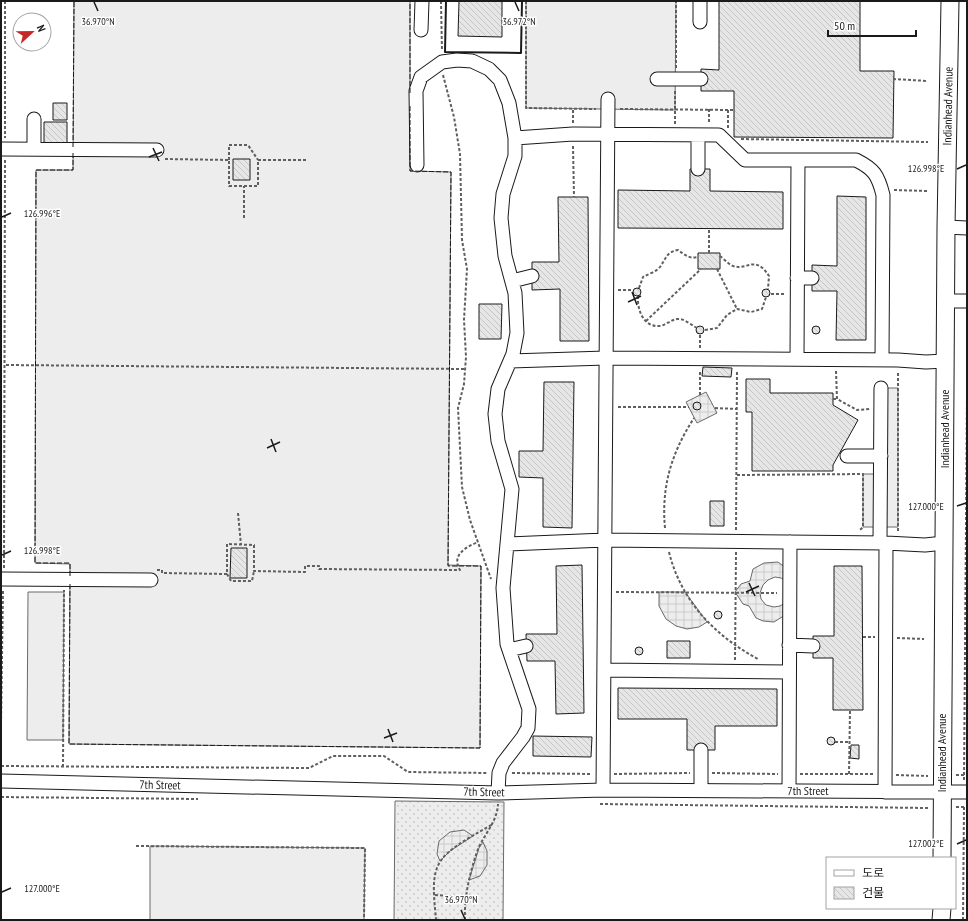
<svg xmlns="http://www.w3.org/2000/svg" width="968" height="921" font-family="'PT Sans Narrow','Noto Sans KR',sans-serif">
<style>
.grass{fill:url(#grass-dots);stroke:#6a6a6a}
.built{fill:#ededed;stroke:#6a6a6a}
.plaza{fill:url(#plaza-grid);stroke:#6a6a6a}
.building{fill:url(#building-back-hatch);stroke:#1a1a1a}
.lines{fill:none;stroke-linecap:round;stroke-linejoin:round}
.minor-casing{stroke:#1a1a1a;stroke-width:15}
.major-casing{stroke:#1a1a1a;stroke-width:19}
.path{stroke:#5f5f5f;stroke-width:2;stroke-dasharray:3 2;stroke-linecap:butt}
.minor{stroke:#fff;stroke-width:13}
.major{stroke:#fff;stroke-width:17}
.fence{stroke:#1a1a1a;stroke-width:1;stroke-dasharray:5 2;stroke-linecap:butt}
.wall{stroke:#1a1a1a;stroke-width:2}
.ticks{fill:none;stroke:#1a1a1a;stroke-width:1.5}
.labels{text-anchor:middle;stroke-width:3;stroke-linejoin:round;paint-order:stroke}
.street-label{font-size:12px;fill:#1a1a1a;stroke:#fff}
.ticks-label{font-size:10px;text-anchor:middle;fill:#1a1a1a;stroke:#fff;stroke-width:3;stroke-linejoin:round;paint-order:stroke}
</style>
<defs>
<pattern id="grass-dots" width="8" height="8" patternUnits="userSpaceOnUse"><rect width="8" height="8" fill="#ededed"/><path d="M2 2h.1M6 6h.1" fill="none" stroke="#cbcbcb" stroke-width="1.8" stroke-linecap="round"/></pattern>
<pattern id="plaza-grid" width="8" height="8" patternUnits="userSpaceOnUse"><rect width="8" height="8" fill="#ededed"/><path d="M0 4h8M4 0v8" fill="none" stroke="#cbcbcb"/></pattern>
<pattern id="building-back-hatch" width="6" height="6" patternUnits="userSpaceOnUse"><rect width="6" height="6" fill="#e6e6e6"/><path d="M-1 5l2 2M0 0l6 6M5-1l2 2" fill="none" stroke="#c5c5c5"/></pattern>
</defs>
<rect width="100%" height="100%" fill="#fff"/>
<path class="grass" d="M395 801 504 802 503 920H394Z"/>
<path class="built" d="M74 1H410V171L451 172 448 565 481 566 480 748 69 744 70 564 35 563 36 170H73Z
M526 1H676L675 110 526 108Z
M881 388H898V527H863V474H880Z
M28 592H64L63 740H27Z
M150 846 365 848 364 920H150Z"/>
<path class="plaza" d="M706 392 717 413 697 423 686 402Z
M778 562 790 571V584L781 578 775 577 768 580 763 585 760 593 761 599 766 605 774 607 780 606 790 600V612L774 622 763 621 756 618 749 606 743 604 735 592 741 584 750 581 753 569 764 563Z
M659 592H685L707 622 699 627 687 629 676 626 666 619 659 606Z
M464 830 473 836 450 851 440 861 437 854 439 841 450 832Z
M483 842 487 851V865L480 876 469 880 479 848Z"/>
<path class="building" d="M459 1H502V37L458 36Z
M719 1H860V71H894L893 138 734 137V91H701V69L719 70Z
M53 103H67V120H53Z
M44 122H67V143H44Z
M233 159H250V180H233Z
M690 169H710V191L783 192V229L618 228V190L690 191Z
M837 196 866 197V340H836L837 291H812V265L837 266Z
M558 197H588L589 341H560V289L532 290V262H559Z
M698 253H720V269H698Z
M633 292a4 4 0 1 1 8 0a4 4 0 1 1-8 0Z
M762 293a4 4 0 1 1 8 0a4 4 0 1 1-8 0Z
M479 304H502L501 339H479Z
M812 330a4 4 0 1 1 8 0a4 4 0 1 1-8 0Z
M696 330a4 4 0 1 1 8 0a4 4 0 1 1-8 0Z
M703 367 732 368 731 377 702 376Z
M746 379H770V393H833V405L858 420 833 465V471H752V412H746Z
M544 382H574L572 528 543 527V478L519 477V451H543Z
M693 406a4 4 0 1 1 8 0a4 4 0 1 1-8 0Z
M710 501H724V526H710Z
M231 548H247V578H230Z
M582 565 584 713 556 714 555 661H527L526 634H557L556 566Z
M834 566H862L863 710H833V658H813V636H834Z
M714 615a4 4 0 1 1 8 0a4 4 0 1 1-8 0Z
M667 641H690V658H667Z
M635 651a4 4 0 1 1 8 0a4 4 0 1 1-8 0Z
M618 688 777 689V726H715V750H687V719H618Z
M533 736 592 737 591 757 533 756Z
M827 741a4 4 0 1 1 8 0a4 4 0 1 1-8 0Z
M851 745H859V759L850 758Z"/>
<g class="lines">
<g class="minor-casing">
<path id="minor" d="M700 22V1
M421 30 422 1
M657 79H701
M515 138 573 134 719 135 745 160H856C874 169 878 175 883 195L882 360
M1 149 157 150
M34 149V119
M417 165 416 91 421 77 442 62 457 60 472 61 489 69 500 80 509 103 515 138V156L503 194 501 218 505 256 515 293 517 333 513 354 498 389 495 414 498 441 512 489 503 588 507 644 529 709 528 728 523 737 503 763 499 773 498 793
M698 169V135
M946 227 967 228
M797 278H812
M512 281 532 276
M946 301H967
M797 359 798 160
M510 361 606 358 898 360 926 362 945 361
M847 456H881
M880 542 881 388
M508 544 605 540 886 543 925 545 944 543
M1 579 151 580
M789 645 813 646
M509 650 526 646
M604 670 789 672
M1 781 498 793 603 790 967 792
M603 790 608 99
M701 790V750
M789 791 790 542
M885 792 886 543"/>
</g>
<g class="major-casing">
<path id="major" d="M942 858 946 227 950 1
M941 920 942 908"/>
</g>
<path class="path" d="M5 1V138
M441 1 442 51
M526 1V108L596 109
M676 68V1
M443 75 454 117 460 154 462 240 467 269 464 320 466 357 464 384 458 408 462 487 470 520 491 579
M893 79 928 81
M620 109 734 110
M709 122V109
M573 123V108
M675 124V90
M728 128V110
M741 139 928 142
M573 146 574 197
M165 159 229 160V186H258V160H307
M229 160V145H248L258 160
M894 190 927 191
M244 218V186
M709 253V229
M720 256C724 259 728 264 733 266 747 271 755 254 769 276L768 289
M717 269 737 309
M639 288 643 277C648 274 656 272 660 267 666 259 666 252 678 250 685 255 689 259 698 257
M618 290H633
M771 294H786
M638 296C637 309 643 327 659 326 665 326 670 320 677 319 684 318 691 325 697 328
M646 321 701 269
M705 330 717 328 727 315 737 309 751 312 762 309 766 297
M700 348V334
M6 365 465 369
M836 371 837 399 857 410 870 409
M700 395V370
M833 399H837
M618 407H689
M715 408 736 409
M737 475 863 474V527L860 530
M238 513 241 545
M665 528C661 486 672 452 694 418
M736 530 737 370
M898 531V371
M669 552C681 601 715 636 758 659
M4 568 5 160
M157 570H162V573L227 574V544L254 545V571L305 572V566H319V569L460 570C451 555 466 547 478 542
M227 574 231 581H252L254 571
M616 592 777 593
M863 637H875
M897 638 924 639
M735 660 736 552
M1 724 3 590
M835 742H850
M1 766 309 768 333 756H384L408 772 488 773
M63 767 64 590
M512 773 592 774
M712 773 778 774
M614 774 690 773
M800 774H874
M849 774 850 710
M896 775 928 776
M956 775H967
M964 780 967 397
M1 797 198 799
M600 804 928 808
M956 807H967
M136 846 365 848 364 920
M435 895 465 897
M436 920C435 903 430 877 440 862 449 847 478 833 493 824
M465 920C464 896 470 872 478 849 485 833 497 822 498 804
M963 920 964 807"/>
<use href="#minor" class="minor"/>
<use href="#major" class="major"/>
<path class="fence" d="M410 93V1
M73 147 74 1
M70 576V563H35L36 170H73V153
M70 584 69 744 480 748 481 566H448L451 172 410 171V105"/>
<path class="wall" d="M446 1 445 52 521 53 522 1"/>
</g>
<path class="ticks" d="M94 2 98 11M515 2 519 11M153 148 159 161M149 157 162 152M957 169 966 165M2 217 11 213M632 292 637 305M628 302 641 296M271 439 276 452M267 448 280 442M957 506 966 503M2 555 11 551M749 583 755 596M746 592 759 586M388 729 393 742M384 738 397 733M957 844 966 840M2 892 11 888M461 910 465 919"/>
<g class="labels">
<g class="street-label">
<text transform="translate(948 106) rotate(-89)" y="4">Indianhead Avenue</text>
<text transform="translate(945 429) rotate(-90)" y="4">Indianhead Avenue</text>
<text transform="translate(942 753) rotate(-90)" y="4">Indianhead Avenue</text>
<text transform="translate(160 785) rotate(1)" y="4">7th Street</text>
<text x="808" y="795">7th Street</text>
<text transform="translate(484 792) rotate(1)" y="4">7th Street</text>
</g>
</g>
<g class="ticks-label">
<text x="98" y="25">36.970°N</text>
<text x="519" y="25">36.972°N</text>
<text x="926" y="172">126.998°E</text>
<text x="42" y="217">126.996°E</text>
<text x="926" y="510">127.000°E</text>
<text x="42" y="554">126.998°E</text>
<text x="926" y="847">127.002°E</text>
<text x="42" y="892">127.000°E</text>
<text x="461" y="903">36.970°N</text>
</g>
<rect width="968" height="921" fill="none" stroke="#1a1a1a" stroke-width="4"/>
<rect x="826" y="857" width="130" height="52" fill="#ffffff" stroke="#a3a3a3"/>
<rect x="834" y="870" width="20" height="6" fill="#ffffff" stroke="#a3a3a3"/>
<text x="862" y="877" font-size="12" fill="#1a1a1a">도로</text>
<rect x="834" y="887" width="20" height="12" fill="url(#building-back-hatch)" stroke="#a3a3a3"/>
<text x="862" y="897" font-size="12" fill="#1a1a1a">건물</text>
<g transform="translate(32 32) rotate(68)"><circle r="19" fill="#ffffff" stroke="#a3a3a3"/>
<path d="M0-3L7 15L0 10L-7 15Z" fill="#c62828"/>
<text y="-6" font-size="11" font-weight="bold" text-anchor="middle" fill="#1a1a1a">N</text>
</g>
<path d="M828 30v6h88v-6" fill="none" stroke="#1a1a1a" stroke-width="2"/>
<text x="834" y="30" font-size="12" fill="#1a1a1a" stroke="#ffffff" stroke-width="3" paint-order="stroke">50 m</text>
</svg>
